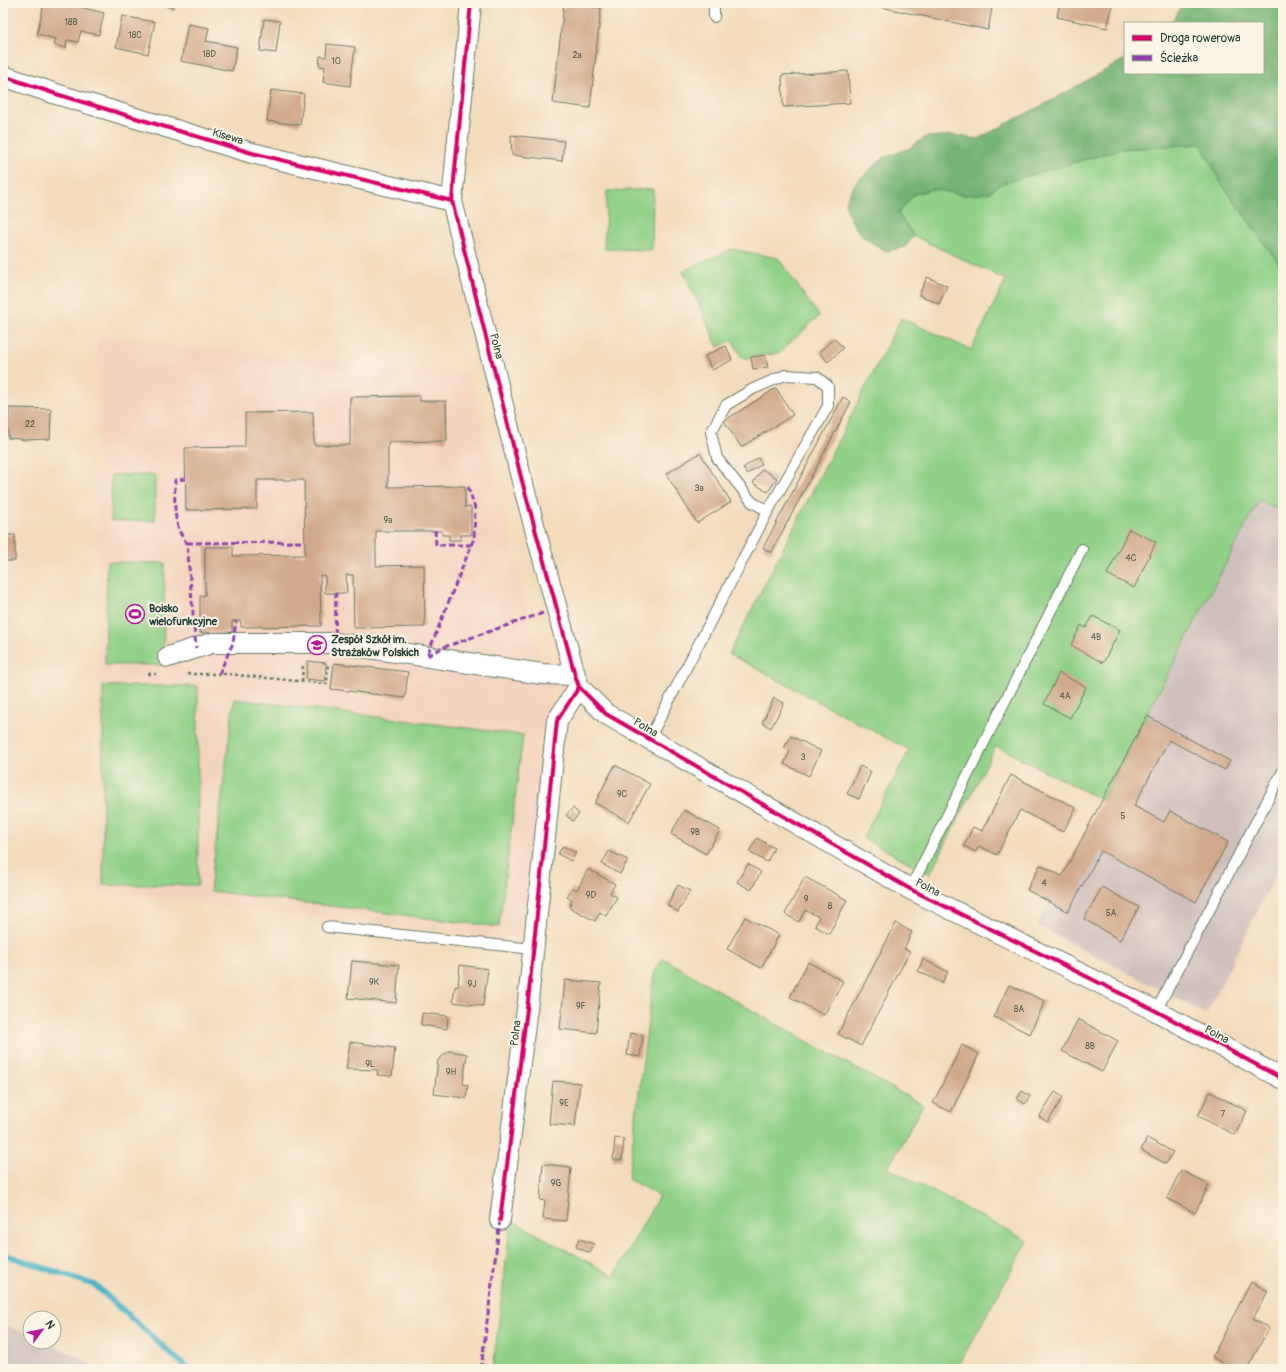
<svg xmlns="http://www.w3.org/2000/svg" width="1286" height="1372" font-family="Pangolin,sans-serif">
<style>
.built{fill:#f3d4bf}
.industrial{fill:#cfc0bb}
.green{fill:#90d087;stroke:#58865e}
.forest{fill:#74b274;stroke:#4a7854}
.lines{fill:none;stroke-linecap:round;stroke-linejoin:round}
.stream{stroke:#4ab4c8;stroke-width:6}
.building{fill:#d1aa8d}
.lane-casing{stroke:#697564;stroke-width:12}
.street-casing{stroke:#697564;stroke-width:22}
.path{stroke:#697564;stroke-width:2.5;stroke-dasharray:3 3;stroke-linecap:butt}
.lane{stroke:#fff;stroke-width:10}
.street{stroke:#fff;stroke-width:20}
.quiet{stroke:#8e44ad;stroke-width:3;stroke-dasharray:6 3;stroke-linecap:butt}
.cycleway-casing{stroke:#fcf5e5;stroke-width:6}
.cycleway{stroke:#d6006c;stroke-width:4}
.labels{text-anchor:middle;stroke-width:4;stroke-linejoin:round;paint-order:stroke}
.number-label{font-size:9px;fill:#4c584a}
.street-label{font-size:11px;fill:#1f3d34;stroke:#fcf5e5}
.poi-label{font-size:11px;font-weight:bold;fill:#1f3d34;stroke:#fcf5e5;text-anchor:start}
</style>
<rect width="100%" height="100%" fill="#fcf5e5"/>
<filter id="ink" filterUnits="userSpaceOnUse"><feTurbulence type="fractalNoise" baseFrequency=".025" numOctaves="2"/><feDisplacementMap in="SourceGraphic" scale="8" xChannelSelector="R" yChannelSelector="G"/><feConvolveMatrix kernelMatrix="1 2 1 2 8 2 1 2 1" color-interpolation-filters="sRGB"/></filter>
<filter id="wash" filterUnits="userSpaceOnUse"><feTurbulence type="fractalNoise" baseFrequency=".012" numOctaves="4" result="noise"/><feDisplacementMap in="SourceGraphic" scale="16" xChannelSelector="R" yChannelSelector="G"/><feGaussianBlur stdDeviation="0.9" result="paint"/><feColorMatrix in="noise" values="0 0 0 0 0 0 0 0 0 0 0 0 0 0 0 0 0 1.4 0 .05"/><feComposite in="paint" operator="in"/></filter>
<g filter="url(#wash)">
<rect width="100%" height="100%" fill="#f3dcbd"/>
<path class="built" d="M97 336 448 373H469L529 617 543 668 552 681 520 939 473 935 98 892Z"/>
<path class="industrial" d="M1260 499 1283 512V860L1206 1014 1037 925Z
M3 1324 30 1335V1342H45L84 1359 97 1369H3Z"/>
<path class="green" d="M1201 144 1221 183 1283 269V512L1259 500 1102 800 996 746 930 874 863 838 909 750 729 654 901 318 971 350 1006 280 914 236 898 213 914 194 933 189 964 195 988 193 1000 184 1121 149Z
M653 189 652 250 604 249 607 191Z
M732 249 778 258 819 316 779 353 743 359 732 340 718 347 683 271Z
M111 475H155V521H111Z
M107 562 165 563 163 665H105Z
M103 686H198V885H103Z
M234 699 523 735 499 927 210 891Z
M663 958 765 1018 923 1105 888 1168 1028 1241 956 1369H493L511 1220 614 1276 659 1196 628 1179 654 973Z"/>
<path class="forest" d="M1182 3H1283V269L1221 183 1201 144 1121 149 1000 184 988 193 964 195 933 189 914 194 898 213 914 236 905 247 887 251C860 237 853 232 845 202L857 181 885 157 908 149 926 137 952 135 977 139 1049 102 1125 59V73H1263V23H1169L1176 16Z"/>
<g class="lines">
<path class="stream" d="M3 1254 95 1285 179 1361 189 1369"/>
</g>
<g id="blocks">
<path class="building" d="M44 3H63L104 13 99 35 81 31 78 42 67 40 66 48 54 45 56 39 37 34Z
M154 3H174L173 8Z
M564 3 601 8 590 108 553 103Z
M862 3H993L988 30Z
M1060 3H1113L1107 28 1057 17Z
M122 16 155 22 148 54 116 47Z
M264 19 280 21 276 53 260 51Z
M188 24 209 28 206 41 237 47 232 71 181 61Z
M327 44 355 47 350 86 323 82 325 67 319 66 320 56 326 57Z
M848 71 850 103 783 107 782 75Z
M271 90 304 94 300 125 267 121Z
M511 135 564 141 562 161 512 155Z
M927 277 947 286 939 304 919 295Z
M834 338 843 348 828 362 819 352Z
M726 346 732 360 712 370 705 356Z
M765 355 768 367 753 369 751 357Z
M776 388 793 415 741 447 724 421Z
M420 396V401H446L447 441 388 442V487L465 486V507H471V535H461V540H449V535H442V531H376V566L424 565 425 627 354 628 353 575H346L347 593H325V576L320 575 321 626 241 627V621H232V632L200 633V596L205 595V547H233V556L305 555 304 480H257V509L186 510 185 448 245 447V413L313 412 314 445H350V397Z
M843 397 851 402 771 553 763 548Z
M9 408 51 409 50 439 22 440V439L8 438Z
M700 453 731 502 697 523 666 474Z
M758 458 762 464 747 474 743 468Z
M762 469 777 478 768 492 753 483Z
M1129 529 1156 542 1134 588 1107 574Z
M3 535H15V561H3Z
M1093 616 1120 630 1103 663 1071 645 1081 625 1086 628Z
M308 661 326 663 325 681 306 679Z
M334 663 408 672 405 698 331 689Z
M1059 673 1086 687 1070 718 1044 704Z
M774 698 784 703 771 728 762 723Z
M1147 716 1230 761 1225 770 1169 740 1134 806 1164 822 1170 811 1228 842 1196 902 1101 851 1068 912 1027 890 1040 865 1062 876Z
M791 736 821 751 809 776 784 764 790 751 784 748Z
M615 765 650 784 629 822 595 803Z
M860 766 871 772 859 799 847 794Z
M1011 775 1076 808 1063 832 1020 810 997 855 979 846 976 852 964 846 973 827 982 831Z
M573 808 579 814 573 821 566 815Z
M684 810 720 830 706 854 671 834Z
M757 838 774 848 767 862 749 852Z
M563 846 576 853 571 861 558 854Z
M609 851 628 860 620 874 602 864Z
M748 864 761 872 751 890 737 882Z
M588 869 615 884 610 893 617 897 606 916 600 912 595 921 569 907 572 900 567 897 572 888 577 890Z
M805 877 847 900 829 934 815 926 819 917 805 910 799 922 785 914Z
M678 885 690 891 678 912 667 905Z
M1102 887 1139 907 1120 940 1084 919Z
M745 917 779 935 761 968 727 949Z
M896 923 912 932 904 949 910 951 861 1046 838 1034Z
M923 959 948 972 942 983 918 971Z
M352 961 399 965 396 1003 348 998Z
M808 962 843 981 824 1015 790 997Z
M460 965 488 969 483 1006 453 1002 455 986 458 987Z
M565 980 601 983 596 1033 560 1029Z
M1009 985 1045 1001 1030 1034 994 1017Z
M422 1013 448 1016 447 1029 421 1025Z
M1078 1019 1118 1041 1102 1072 1062 1051Z
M630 1033 643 1035 640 1057 627 1055Z
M350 1042 395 1048 392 1076 377 1075 378 1070 346 1069Z
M962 1045 979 1054 951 1112 933 1103Z
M449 1051 467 1054 463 1084 468 1085 466 1098 434 1094 438 1060Z
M553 1081 580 1083 575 1126 549 1124Z
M1022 1091 1030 1096 1025 1104 1017 1099Z
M1055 1092 1063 1097 1048 1122 1039 1117Z
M1210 1092 1247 1111 1235 1135 1198 1116Z
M615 1138 624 1139 622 1160H613Z
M1147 1138 1173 1152 1166 1164 1141 1150Z
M543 1164 571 1167 566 1221 543 1219 545 1201 540 1200Z
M1181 1170 1209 1185 1195 1213 1167 1198Z
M579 1239 594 1244 590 1253 576 1247Z
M1251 1282 1268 1291 1253 1319 1269 1328 1247 1369H1234L1212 1357Z"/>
</g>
</g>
<g filter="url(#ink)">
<use href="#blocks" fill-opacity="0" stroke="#697564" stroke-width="1"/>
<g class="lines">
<g class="lane-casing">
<path id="lane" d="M714 17V3
M649 739 768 511 828 406V386L817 377 785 375 753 389 726 405 711 432 717 458 752 502 768 511
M910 889 1082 549
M327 927 533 949
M1156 1011 1283 771"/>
</g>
<g class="street-casing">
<path id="street" d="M471 3 452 201 522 481 575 675 579 687 606 714 910 889 1156 1011 1283 1079
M3 76 56 94 252 153 452 201
M168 657 212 643H335L542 674 575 675
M500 1220 528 1001 557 721 579 687"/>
</g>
<path class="path" d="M148 674H156
M187 674H227L327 684 328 663
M302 681 303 664"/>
<use href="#lane" class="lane"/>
<use href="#street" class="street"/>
<path class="quiet" d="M186 479 175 480C175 500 172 527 187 543L196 648
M468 487 475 508 474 538 427 656 444 647 543 613
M435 530 436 545H471
M187 543 305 542
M335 643 336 593
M219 674 233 643 236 621
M481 1369 500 1220"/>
<g class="cycleway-casing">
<path id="cycleway" d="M471 3 452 201 522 481 575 675 579 687 606 714 910 889 1156 1011 1283 1079
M3 76 56 94 252 153 452 201
M500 1220 528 1001 557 721 579 687"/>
</g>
<use href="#cycleway" class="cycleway"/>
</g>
</g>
<defs>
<g id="stadium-ring" transform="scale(1)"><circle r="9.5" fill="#fcf5e5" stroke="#b5179e" stroke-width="1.5"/><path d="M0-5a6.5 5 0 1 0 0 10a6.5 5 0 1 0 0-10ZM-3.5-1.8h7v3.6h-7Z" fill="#b5179e"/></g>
<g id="school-ring" transform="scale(1)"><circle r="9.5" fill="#fcf5e5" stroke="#b5179e" stroke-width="1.5"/><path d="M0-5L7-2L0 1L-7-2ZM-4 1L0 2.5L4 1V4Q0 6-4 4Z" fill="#b5179e"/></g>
</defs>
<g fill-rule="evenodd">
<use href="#stadium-ring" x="135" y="614"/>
<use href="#school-ring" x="317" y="645"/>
</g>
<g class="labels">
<g class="number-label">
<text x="71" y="25">18B</text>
<text x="135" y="38">18C</text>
<text x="209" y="57">18D</text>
<text x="577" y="58">2a</text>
<text x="336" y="64">10</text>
<text x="30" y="427">22</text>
<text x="699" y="491">3a</text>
<text x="388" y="523">9a</text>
<text x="1131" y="561">4C</text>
<text x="1096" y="640">4B</text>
<text x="1065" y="699">4A</text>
<text x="803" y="760">3</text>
<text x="622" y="797">9C</text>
<text x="1123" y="819">5</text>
<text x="695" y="835">9B</text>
<text x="1044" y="886">4</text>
<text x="591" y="898">9D</text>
<text x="806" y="902">9</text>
<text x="830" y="909">8</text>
<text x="1111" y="916">5A</text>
<text x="374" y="985">9K</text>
<text x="472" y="987">9J</text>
<text x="581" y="1009">9F</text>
<text x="1019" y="1012">8A</text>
<text x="1090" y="1049">8B</text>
<text x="370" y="1067">9L</text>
<text x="451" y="1075">9H</text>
<text x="564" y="1106">9E</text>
<text x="1223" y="1117">7</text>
<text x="556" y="1186">9G</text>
</g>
<g class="street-label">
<text transform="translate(228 136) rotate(17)" y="4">Kisewa</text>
<text transform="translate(497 346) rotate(76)" y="4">Polna</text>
<text transform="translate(646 727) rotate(31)" y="4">Polna</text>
<text transform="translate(928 887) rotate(27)" y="4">Polna</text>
<text transform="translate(515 1033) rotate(-83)" y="4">Polna</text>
<text transform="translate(1217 1034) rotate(28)" y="4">Polna</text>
</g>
<g class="poi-label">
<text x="149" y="612">Boisko<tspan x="149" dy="13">wielofunkcyjne</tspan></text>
<text x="331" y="643">Zespół Szkół im.<tspan x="331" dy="13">Strażaków Polskich</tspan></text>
</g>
</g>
<rect width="1286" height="1372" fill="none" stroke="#fcf5e5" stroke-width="16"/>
<rect x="1124" y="22" width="140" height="52" fill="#fcf5e5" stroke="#a4ab9e"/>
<rect x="1132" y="35" width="20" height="6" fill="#d6006c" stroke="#a4ab9e"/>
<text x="1160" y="42" font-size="12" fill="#1f3d34">Droga rowerowa</text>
<rect x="1132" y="55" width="20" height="6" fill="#8e44ad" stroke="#a4ab9e"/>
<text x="1160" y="62" font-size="12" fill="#1f3d34">Ścieżka</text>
<g transform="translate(42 1330) rotate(57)"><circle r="19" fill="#fcf5e5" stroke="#a4ab9e"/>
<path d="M0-3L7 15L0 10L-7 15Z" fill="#b5179e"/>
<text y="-6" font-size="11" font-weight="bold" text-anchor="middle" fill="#1f3d34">N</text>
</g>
</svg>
